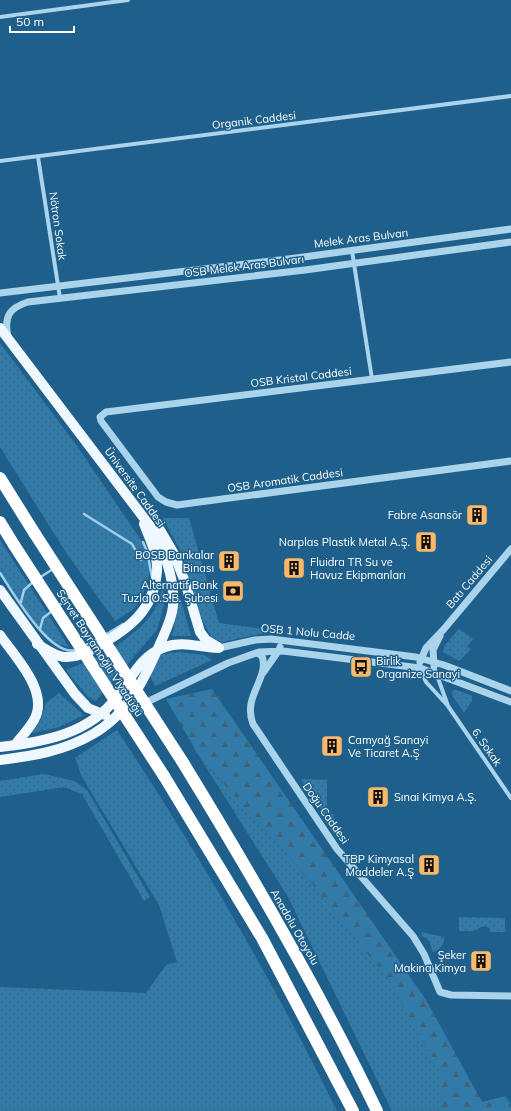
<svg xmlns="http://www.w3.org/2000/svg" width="511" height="1111" font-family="Mulish,sans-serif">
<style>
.grass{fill:url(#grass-dots)}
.forest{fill:url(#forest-firs)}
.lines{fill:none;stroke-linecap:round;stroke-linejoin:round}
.stream{stroke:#9ed0ed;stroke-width:2.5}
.minor{stroke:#aad3ec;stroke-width:4}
.tertiary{stroke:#aad3ec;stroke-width:7}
.primary{stroke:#f0f8ff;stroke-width:10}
.motorway{stroke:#fff;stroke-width:12}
.motorway-bridge{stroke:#fff;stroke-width:12}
.labels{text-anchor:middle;stroke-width:3;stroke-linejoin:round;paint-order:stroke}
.street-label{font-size:11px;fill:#fff;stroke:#1e608b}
.poi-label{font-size:11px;fill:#fff;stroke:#1e608b;text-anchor:end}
</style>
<defs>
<pattern id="grass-dots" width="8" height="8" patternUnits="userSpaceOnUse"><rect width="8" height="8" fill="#327ba8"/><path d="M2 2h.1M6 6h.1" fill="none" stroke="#3f647a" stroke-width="1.8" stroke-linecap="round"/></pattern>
<pattern id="forest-firs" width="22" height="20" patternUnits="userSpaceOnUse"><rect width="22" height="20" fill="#327ba8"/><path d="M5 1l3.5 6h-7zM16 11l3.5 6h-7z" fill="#3f647a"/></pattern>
</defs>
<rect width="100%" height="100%" fill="#1e608b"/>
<path class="grass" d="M0 343 77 446 147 549 151 568 144 592 135 608 115 621 67 554 0 447Z
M163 518H189L219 623 264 629V633L222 642 211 637 202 619 182 554Z
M0 540 69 647 52 643 40 632 0 575Z
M163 587 164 605 157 630 96 701 88 697 66 670C96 659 131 641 151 615 157 608 159 595 163 587Z
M180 597 191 636H172Z
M459 629 473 639 467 647 471 649 459 661 443 652 445 645Z
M180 652 204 655 212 660 155 686 150 676 162 654Z
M453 690H457L472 696V701L464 713 452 695Z
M59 693 84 715 59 727 32 733 41 720 46 703Z
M117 730C198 853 272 979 337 1111H0V987L146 993 166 965 177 962 159 905 82 777 75 758Z
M199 756 293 861 389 980 440 1071 444 1111H392L288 897Z
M44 774 74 781 87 790 150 897 144 901 82 794 64 787 0 797V781Z
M301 779 327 780V814H333L339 837Z
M459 917 505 918V932H490V928L484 926 473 931H459Z
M421 932 444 937C445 944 440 950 433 952L429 941 421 935Z"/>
<path class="forest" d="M212 689 426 1000 482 1102 505 1096 511 1104V1111H444L439 1071 389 980 293 861 199 756 166 699Z"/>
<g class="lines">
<path class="stream" d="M84 514 132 544 141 560
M143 542 147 551 152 577
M0 573C12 591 52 662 78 649
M39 578 53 569
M21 602 24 590 33 582
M58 606 71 596
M40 629 43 618 52 611
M105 635 123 624
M84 646 99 638"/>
<path class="minor" d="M0 17 128 0
M38 157 60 298
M0 161 511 96
M352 251 372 379
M420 668 426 682 448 706 434 667
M448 706 511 798"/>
<path class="tertiary" d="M0 293 296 258 511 229
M8 337C4 318 8 308 28 302L305 270 511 242
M511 362 106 412 100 417 101 421 158 497 166 502 177 505 511 461
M219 648 255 640 271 639 416 657 444 665 511 691
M257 653 262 656C270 678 242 696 253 724L337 849 413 936 424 954 440 992 451 995 511 996
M420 662 426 648 444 629 511 549
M434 666 433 650 440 636
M263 673 279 650 280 647
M120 715 228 663 259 652 283 651 420 668 511 702"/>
<path class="primary" d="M0 328 150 526C164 550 175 578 173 606 172 619 165 632 160 644 144 680 128 714 93 734 64 751 33 756 0 760
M160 530 174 554 185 582 200 632 206 640 218 647
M0 590 75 694 88 708 105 715
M0 635C15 657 50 692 34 720 29 729 21 737 15 745
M37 644C46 649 54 656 64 657 77 658 88 652 98 646 130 628 154 610 157 571 158 555 150 539 144 524
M0 747C44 742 89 734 117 697 132 678 140 656 165 647 183 640 201 648 219 648"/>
<path class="motorway" d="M0 478 35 534
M0 522 14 545
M182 761C252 875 319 990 377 1111
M164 776 262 938 353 1111"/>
<path class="motorway-bridge" d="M35 534 182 761
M14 545 164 776"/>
</g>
<defs>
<g id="building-square" transform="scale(1.15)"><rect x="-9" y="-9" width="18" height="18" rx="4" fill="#fab96a" stroke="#1e608b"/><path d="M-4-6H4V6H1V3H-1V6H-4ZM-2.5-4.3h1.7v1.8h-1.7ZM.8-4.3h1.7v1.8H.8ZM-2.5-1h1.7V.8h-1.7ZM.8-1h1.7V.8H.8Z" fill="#111"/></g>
<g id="bank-square" transform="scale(1.15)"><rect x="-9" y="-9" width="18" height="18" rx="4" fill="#fab96a" stroke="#1e608b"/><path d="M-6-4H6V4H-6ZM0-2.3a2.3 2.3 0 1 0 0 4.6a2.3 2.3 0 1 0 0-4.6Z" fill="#111"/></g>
<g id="bus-square" transform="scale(1.15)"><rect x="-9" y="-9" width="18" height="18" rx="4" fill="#fab96a" stroke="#1e608b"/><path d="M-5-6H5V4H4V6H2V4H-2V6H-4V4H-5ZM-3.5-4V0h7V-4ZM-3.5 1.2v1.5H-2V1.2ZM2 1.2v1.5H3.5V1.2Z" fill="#111"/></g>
</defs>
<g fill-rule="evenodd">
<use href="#building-square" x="477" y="515"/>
<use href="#building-square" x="426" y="542"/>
<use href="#building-square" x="229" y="561"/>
<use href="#building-square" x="294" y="568"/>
<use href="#bank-square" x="233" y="591"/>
<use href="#bus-square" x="361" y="667"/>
<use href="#building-square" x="332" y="746"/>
<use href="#building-square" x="378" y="797"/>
<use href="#building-square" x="429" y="865"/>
<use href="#building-square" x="481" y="961"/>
</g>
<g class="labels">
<g class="street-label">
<text transform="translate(254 120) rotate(-7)" y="4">Organik Caddesi</text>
<text transform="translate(58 226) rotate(82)" y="4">Nötron Sokak</text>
<text transform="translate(361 238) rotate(-7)" y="4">Melek Aras Bulvarı</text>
<text transform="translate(244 266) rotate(-7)" y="4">OSB Melek Aras Bulvarı</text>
<text transform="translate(301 377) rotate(-7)" y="4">OSB Kristal Caddesi</text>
<text transform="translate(285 480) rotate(-8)" y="4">OSB Aromatik Caddesi</text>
<text transform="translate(135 487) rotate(54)" y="4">Üniversite Caddesi</text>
<text transform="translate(469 582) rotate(-50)" y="4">Batı Caddesi</text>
<text transform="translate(308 632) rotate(5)" y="4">OSB 1 Nolu Cadde</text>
<text transform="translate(100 653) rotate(57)" y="4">Servet Bayramoğlu Viyadüğü</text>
<text transform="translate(487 747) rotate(55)" y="4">6. Sokak</text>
<text transform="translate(326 813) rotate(55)" y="4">Doğu Caddesi</text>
<text transform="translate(295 927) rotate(60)" y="4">Anadolu Otoyolu</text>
</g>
<g class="poi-label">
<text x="462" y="519">Fabre Asansör</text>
<text x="410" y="546">Narplas Plastik Metal A.Ş.</text>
<text x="214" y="559">BOSB Bankalar<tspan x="214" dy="13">Binası</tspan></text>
<text x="310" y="566" text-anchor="start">Fluidra TR Su ve<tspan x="310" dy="13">Havuz Ekipmanları</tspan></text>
<text x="218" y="589">Alternatif Bank<tspan x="218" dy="13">Tuzla O.S.B. Şubesi</tspan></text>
<text x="376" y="665" text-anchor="start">Birlik<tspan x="376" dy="13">Organize Sanayi</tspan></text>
<text x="348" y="744" text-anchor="start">Camyağ Sanayi<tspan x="348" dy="13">Ve Ticaret A.Ş</tspan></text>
<text x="394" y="801" text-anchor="start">Sınai Kimya A.Ş.</text>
<text x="414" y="863">TBP Kimyasal<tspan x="414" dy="13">Maddeler A.Ş</tspan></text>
<text x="466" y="959">Şeker<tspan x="466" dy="13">Makina Kimya</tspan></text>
</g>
</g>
<path d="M10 26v6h64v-6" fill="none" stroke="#ffffff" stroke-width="2"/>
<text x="16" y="26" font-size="12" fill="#ffffff" stroke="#1e608b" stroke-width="3" paint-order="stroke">50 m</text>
</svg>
